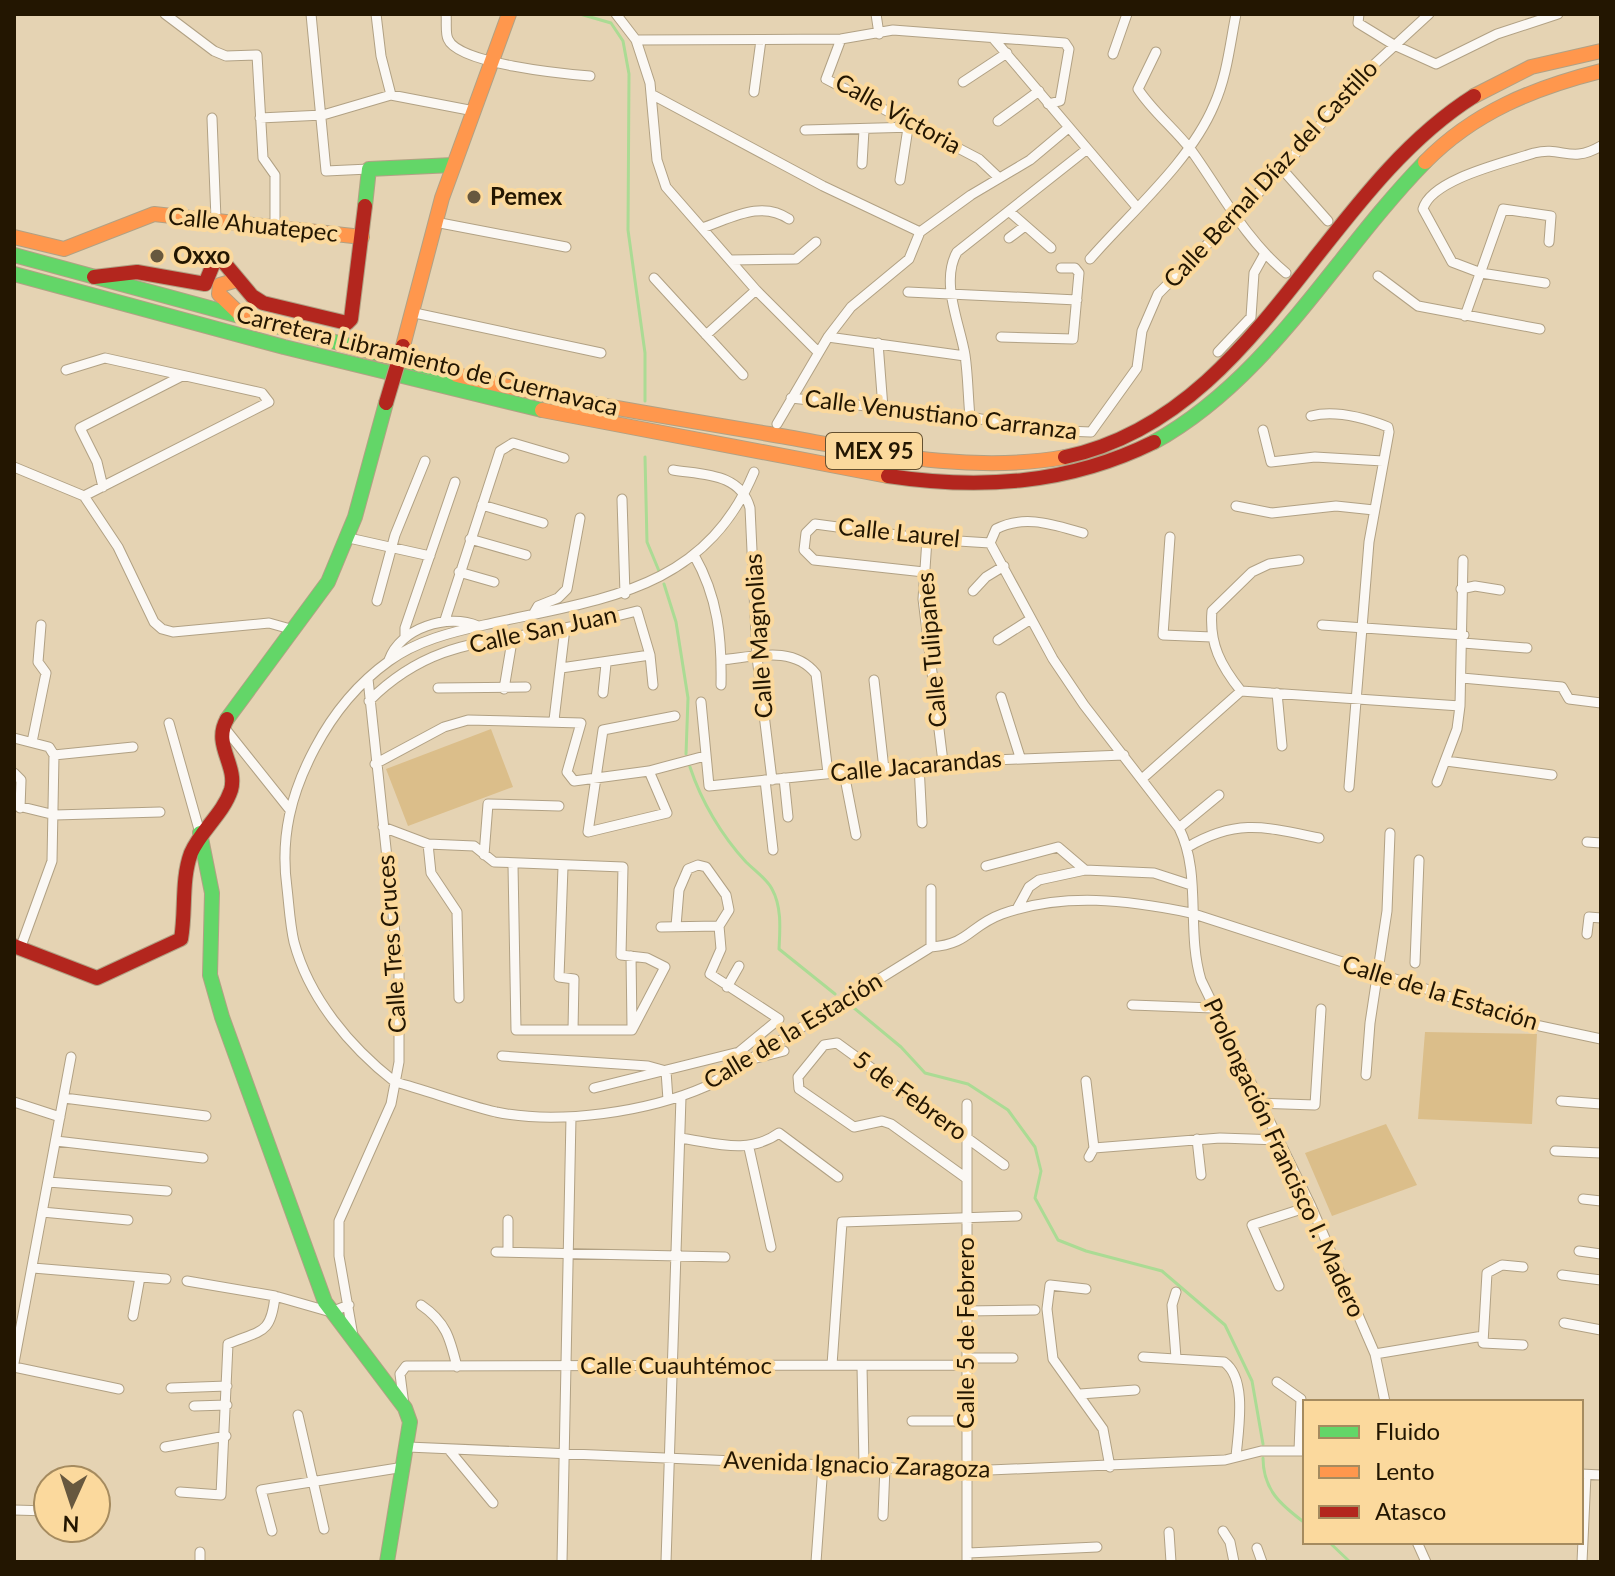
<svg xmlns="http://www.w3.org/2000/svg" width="1615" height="1576" font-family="Lato,sans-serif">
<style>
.green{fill:#dbbe8a}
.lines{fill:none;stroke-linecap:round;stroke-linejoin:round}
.stream{stroke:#abdb94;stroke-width:3}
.street-casing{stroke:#b1a184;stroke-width:11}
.fast-casing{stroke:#b1a184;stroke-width:16}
.slow-casing{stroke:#b1a184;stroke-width:16}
.jam-casing{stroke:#b1a184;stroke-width:16}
.street{stroke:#fbf8f4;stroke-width:9}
.fast{stroke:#63d668;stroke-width:14}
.slow{stroke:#ff974d;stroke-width:14}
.jam{stroke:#b3261e;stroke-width:14}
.jam-bridge-casing{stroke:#b1a184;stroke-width:16;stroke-linecap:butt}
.jam-bridge{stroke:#b3261e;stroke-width:14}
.poi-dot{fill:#67583f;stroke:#fbd99d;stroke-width:3}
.labels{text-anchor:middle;stroke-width:8;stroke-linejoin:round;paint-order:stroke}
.shield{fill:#fbd99d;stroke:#645030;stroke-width:2}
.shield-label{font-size:22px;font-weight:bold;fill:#231601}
.street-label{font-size:24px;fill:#231601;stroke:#fbd99d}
.poi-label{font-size:24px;font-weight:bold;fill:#231601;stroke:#fbd99d;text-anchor:start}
</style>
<rect width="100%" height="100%" fill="#e5d3b3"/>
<path class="green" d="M491 729 513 787 408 826 386 769Z
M1425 1032 1537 1034 1532 1124 1418 1119Z
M1386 1124 1417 1185 1332 1216 1305 1153Z"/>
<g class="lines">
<path class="stream" d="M580 14 611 23 623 41 629 74 628 230 645 353V401
M645 457 647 542 659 571
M664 584 676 622 688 698 686 754
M690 767C701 801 722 836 746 862 754 870 767 879 772 889 782 907 780 930 779 949L835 994
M848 1003 901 1047 925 1073 968 1084 1008 1110 1035 1147 1041 1171 1035 1198 1058 1240 1086 1251 1162 1271 1225 1325 1252 1381 1263 1444
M1263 1458C1263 1490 1281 1505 1305 1523
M1329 1542 1350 1562"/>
<g class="street-casing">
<path id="street" d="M165 14 214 51 226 56 257 55 263 158 275 175V227
M311 14 326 171 369 169
M376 14 381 56 391 95
M446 14C447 21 445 33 448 39 458 64 565 74 590 76
M616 14 636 40 650 83 657 160 666 187 756 290 818 352
M876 14 879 34
M1359 14 1358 23 1394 45 1436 64 1497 34 1558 14
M993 38 1136 206
M841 39 826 79 979 159 998 177
M636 40 841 39 893 30 1065 43 1069 49 1060 101 1048 104
M1156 52 1138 89C1152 111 1175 129 1191 150 1222 193 1244 238 1286 273
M1113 54 1127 14
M963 82 1007 53
M754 92 761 40
M651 94 823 186 920 232
M212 118 216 219
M260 118 323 115 391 95 474 111
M998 121 1039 91
M805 130 915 127
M862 164 864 130
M1282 169 1328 221
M900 180 908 128
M1010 212 1051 248
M435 222 566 247
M702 228C732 218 761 200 789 219
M1009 238 1025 226
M1090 259C1131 212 1190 162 1214 105 1227 76 1230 44 1236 14
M731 260 796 259 816 242
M1378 276 1418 306 1540 329
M654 278 743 375
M1545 283 1481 273 1452 262 1423 209C1431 179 1507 162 1534 153 1563 146 1570 164 1601 146
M908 292 1077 300
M410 312 601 353
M1465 316 1503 209 1551 216 1549 242
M706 335 756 290
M828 337 965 356
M1001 337 1073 339 1079 273 1075 268H1061
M878 343 883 408
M1218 352 1251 317 1254 273 1264 255
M66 370 105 358 262 393 269 402 84 496
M791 398 970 417 1040 430 1091 432 1137 368 1142 331 1158 294 1282 169 1367 71 1429 14
M1311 416C1335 410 1365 418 1388 427L1389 432 1369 542 1349 787
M970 417C968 397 968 375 965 355 960 324 940 282 957 252L1086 150
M777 424 828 337 851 307 909 259 920 232 971 195 1030 160 1067 129
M1263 430 1271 462 1315 457 1383 461
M14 467 84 496 118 547 154 622 162 629 173 632 269 623 294 630
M673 470C704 475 740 473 750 508L757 657 772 780
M754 472C703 594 597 599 484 625 452 632 416 641 389 661 357 684 333 714 315 748 291 793 280 837 287 888 289 905 290 925 294 942 309 998 350 1047 395 1082 429 1091 462 1104 496 1112 559 1125 648 1112 707 1086L931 947C970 944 969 926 1002 914 1064 892 1128 900 1191 913L1540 1026 1601 1039
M103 487 97 462 80 428 180 377
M622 499 625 594
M482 505 543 523
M1236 506 1272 513 1336 506 1374 510
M1170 537 1163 635 1212 637
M349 538 430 556
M470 539 526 555
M927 539 923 599 943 762
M990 543 1053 659 1084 705 1179 828C1202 874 1186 931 1201 980L1311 1206 1375 1354 1385 1402
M990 543 996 529C1025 514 1054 525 1083 533
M694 555C718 597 722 638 721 685
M459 572 494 582
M924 572 814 560 804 550 806 533 815 524 927 539 990 543
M1461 589 1475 586 1500 590
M973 591 986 577 1004 566
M377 601 395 535 425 461
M534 613 538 606 558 598 567 589 580 518
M445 620 500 451 513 443 564 458
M1322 625 1464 635
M405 637V628L455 482
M998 640 1031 619
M1463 643 1527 648
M389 660C400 628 448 613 478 626
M721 660C755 657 793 645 816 674L828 773
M561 668 650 655
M1462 678 1562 687 1569 699 1601 703
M874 680 884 769
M438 688 526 687
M504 689 513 635
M1241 691C1221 666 1209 644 1212 611L1252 572 1269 564 1299 560
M603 693 606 664
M1277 693 1282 746
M1001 697 1020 757
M369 701C430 640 487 643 565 628 589 623 613 617 637 611L650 655 653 685
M701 702 709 786 943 762 1124 755
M554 720 565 628
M169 723 200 833
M223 726 290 810
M14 738 49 747 54 755 52 861 20 949
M32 742 46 673 38 662 41 625
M54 755 133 747
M1446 761 1552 775
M375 764 444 727 468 720 581 723 567 772 574 781 649 771 705 756
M919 765 922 823
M649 771 667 813 588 832 603 730 675 716
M14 773 21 780 20 808
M844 773 856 835
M784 778 788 817
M1143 778 1241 691 1460 706
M765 780 773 850
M1437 782 1457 729 1460 706 1463 560
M14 805 55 815 160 812
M383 827 428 844 474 846 494 862 623 867 621 955 647 958 665 967 632 1030
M1179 828 1219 795
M1587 842 1601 843
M428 844 431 873 457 912 459 998
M1188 847C1237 818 1266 827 1319 838
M484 855 488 804 559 806
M513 865 516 1030H632
M986 866 1058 847 1085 870
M563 867 559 977 574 979 573 1030
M931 889V947
M1017 909 1029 887 1039 880 1085 870 1154 873 1191 885
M661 927 719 926
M1587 934 1589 917 1601 918
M631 956 632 1026
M1415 963 1419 860
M727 987 739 966
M1132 1005 1213 1008
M502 1056 648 1066 666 1071 668 1100
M725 1056 748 1060 784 1051
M1366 1075 1370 1023 1387 911 1390 833
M1086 1081 1094 1148
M594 1088 739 1052 779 1019 710 974 721 949 719 926 729 910 726 895 706 867 698 865 688 869 679 890 676 926
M64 1098 206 1116
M1561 1101 1601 1104
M14 1102 60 1117
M1258 1103 1315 1105 1321 1009
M967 1104V1562
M680 1138C716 1143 748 1155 779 1133L838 1177
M1197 1139 1201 1175
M56 1141 203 1158
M749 1148 771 1247
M1555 1151 1601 1153
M1089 1157 1094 1148 1220 1138 1276 1140
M966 1178 891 1124 882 1121 854 1127 799 1089 798 1077 824 1045 837 1043 1004 1165
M48 1182 167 1191
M1583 1199 1601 1201
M42 1212 128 1220
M508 1220V1252
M1579 1251 1601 1254
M496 1252 725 1257
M33 1268 166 1279
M1562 1275 1601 1280
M187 1281 275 1296 331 1312 349 1305
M1279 1286 1252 1225 1311 1206
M1086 1289 1050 1285 1047 1309 1053 1359 1103 1429 1110 1467
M1176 1292 1172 1305 1176 1358
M421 1305C446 1322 450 1338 457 1367
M966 1311 1035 1310
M133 1316 140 1277
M1564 1323 1601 1330
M353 1336 339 1256V1221L391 1104 399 1062V971L368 679
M1523 1345 1483 1343 1487 1273 1502 1265 1523 1267
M1375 1354 1483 1336
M1143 1357 1224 1362C1248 1379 1238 1431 1236 1457
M967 1358H1013
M14 1363 71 1057
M832 1365 842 1222 1017 1216
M862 1366 864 1466
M14 1367 119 1389
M1277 1382 1301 1399 1299 1451
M171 1388 227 1386
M1080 1394 1135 1390
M404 1405 400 1374 406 1366 967 1365
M194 1406 227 1405
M298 1415 324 1529
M912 1421H967
M165 1447 226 1436
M408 1447 967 1471 1225 1460 1261 1451H1305
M450 1451 493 1503
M1581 1474 1601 1475
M180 1492 221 1495 228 1344C261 1330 271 1335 275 1296
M14 1510 48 1511
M883 1516 885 1467
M272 1531 261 1490 404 1467
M1223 1531 1230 1542 1234 1562
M1169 1532 1171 1562
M1417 1542 1426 1562
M1257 1548 1262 1562
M200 1552V1562
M968 1553 1097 1547
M562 1562 571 1117
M666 1562 681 1097
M816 1562 823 1465
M1582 1562 1586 1475"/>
</g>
<g class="fast-casing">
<path id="fast" d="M365 206 369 169 453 165
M14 255 457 375
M14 274 284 347 542 410
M1154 442C1270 378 1335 254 1425 162
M227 719 328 582 355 517 386 403
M200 833 212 893 210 975 222 1017 325 1302 405 1408 410 1422 387 1562"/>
</g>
<g class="slow-casing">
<path id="slow" d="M1474 96 1531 67 1601 51
M1425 162C1474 112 1534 88 1601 71
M14 237 64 249 154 214 362 237
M237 280 220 285 219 294 244 318
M403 346 442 198 509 14
M457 375C560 400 664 416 769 434 865 450 967 475 1065 457
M542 410 888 476"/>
</g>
<g class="jam-casing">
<path id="jam" d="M94 277 137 272 205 284 214 262 221 259 252 296 263 303 347 323 351 319 365 206
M1065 457C1257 416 1320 193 1474 96
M888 476C981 490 1069 484 1154 442
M14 946 97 978 181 939C186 911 181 880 191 853 201 830 223 814 231 790 238 765 212 745 227 719"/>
</g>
<use href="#street" class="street"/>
<use href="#fast" class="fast"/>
<use href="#slow" class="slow"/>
<use href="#jam" class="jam"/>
<g class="jam-bridge-casing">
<path id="jam-bridge" d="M386 403 403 346"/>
</g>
<use href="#jam-bridge" class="jam-bridge"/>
</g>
<g class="poi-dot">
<circle cx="474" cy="197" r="8"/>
<circle cx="157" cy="256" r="8"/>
</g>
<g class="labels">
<rect class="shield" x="826" y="433" width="96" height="36" rx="6"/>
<g class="shield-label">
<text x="874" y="459">MEX 95</text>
</g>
<g class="street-label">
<text transform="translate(898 114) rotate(29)" y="8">Calle Victoria</text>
<text transform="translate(1271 174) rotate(-47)" y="8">Calle Bernal Díaz del Castillo</text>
<text transform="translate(253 225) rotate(6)" y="8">Calle Ahuatepec</text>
<text transform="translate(427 361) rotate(14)" y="8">Carretera Libramiento de Cuernavaca</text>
<text transform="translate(941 415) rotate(7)" y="8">Calle Venustiano Carranza</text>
<text transform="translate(899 533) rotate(6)" y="8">Calle Laurel</text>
<text transform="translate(543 630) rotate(-12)" y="8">Calle San Juan</text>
<text transform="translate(759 636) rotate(-94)" y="8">Calle Magnolias</text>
<text transform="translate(932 650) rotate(-95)" y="8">Calle Tulipanes</text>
<text transform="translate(916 766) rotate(-5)" y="8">Calle Jacarandas</text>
<text transform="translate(392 944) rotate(-94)" y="8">Calle Tres Cruces</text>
<text transform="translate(1440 993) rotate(17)" y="8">Calle de la Estación</text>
<text transform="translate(793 1031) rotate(-31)" y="8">Calle de la Estación</text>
<text transform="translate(910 1096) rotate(36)" y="8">5 de Febrero</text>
<text transform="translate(1284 1158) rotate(65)" y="8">Prolongación Francisco I. Madero</text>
<text transform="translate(966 1333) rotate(-90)" y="8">Calle 5 de Febrero</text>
<text x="676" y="1374">Calle Cuauhtémoc</text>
<text transform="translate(857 1465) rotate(2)" y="8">Avenida Ignacio Zaragoza</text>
</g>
<g class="poi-label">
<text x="490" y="205">Pemex</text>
<text x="173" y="264">Oxxo</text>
</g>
</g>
<rect width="1615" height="1576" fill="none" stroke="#231601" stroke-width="32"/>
<rect x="1303" y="1400" width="280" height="144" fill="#fbd99d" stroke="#a58b5f" stroke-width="2"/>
<rect x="1319" y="1426" width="40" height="12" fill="#63d668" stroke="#a58b5f" stroke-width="2"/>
<text x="1375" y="1440" font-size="24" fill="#231601">Fluido</text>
<rect x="1319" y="1466" width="40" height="12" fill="#ff974d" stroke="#a58b5f" stroke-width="2"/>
<text x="1375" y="1480" font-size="24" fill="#231601">Lento</text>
<rect x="1319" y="1506" width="40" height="12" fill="#b3261e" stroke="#a58b5f" stroke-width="2"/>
<text x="1375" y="1520" font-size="24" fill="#231601">Atasco</text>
<g transform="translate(72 1504) rotate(183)"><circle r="38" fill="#fbd99d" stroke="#a58b5f" stroke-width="2"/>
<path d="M0-6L14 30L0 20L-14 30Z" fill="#67583f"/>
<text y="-12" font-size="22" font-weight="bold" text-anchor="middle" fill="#231601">N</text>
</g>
</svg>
